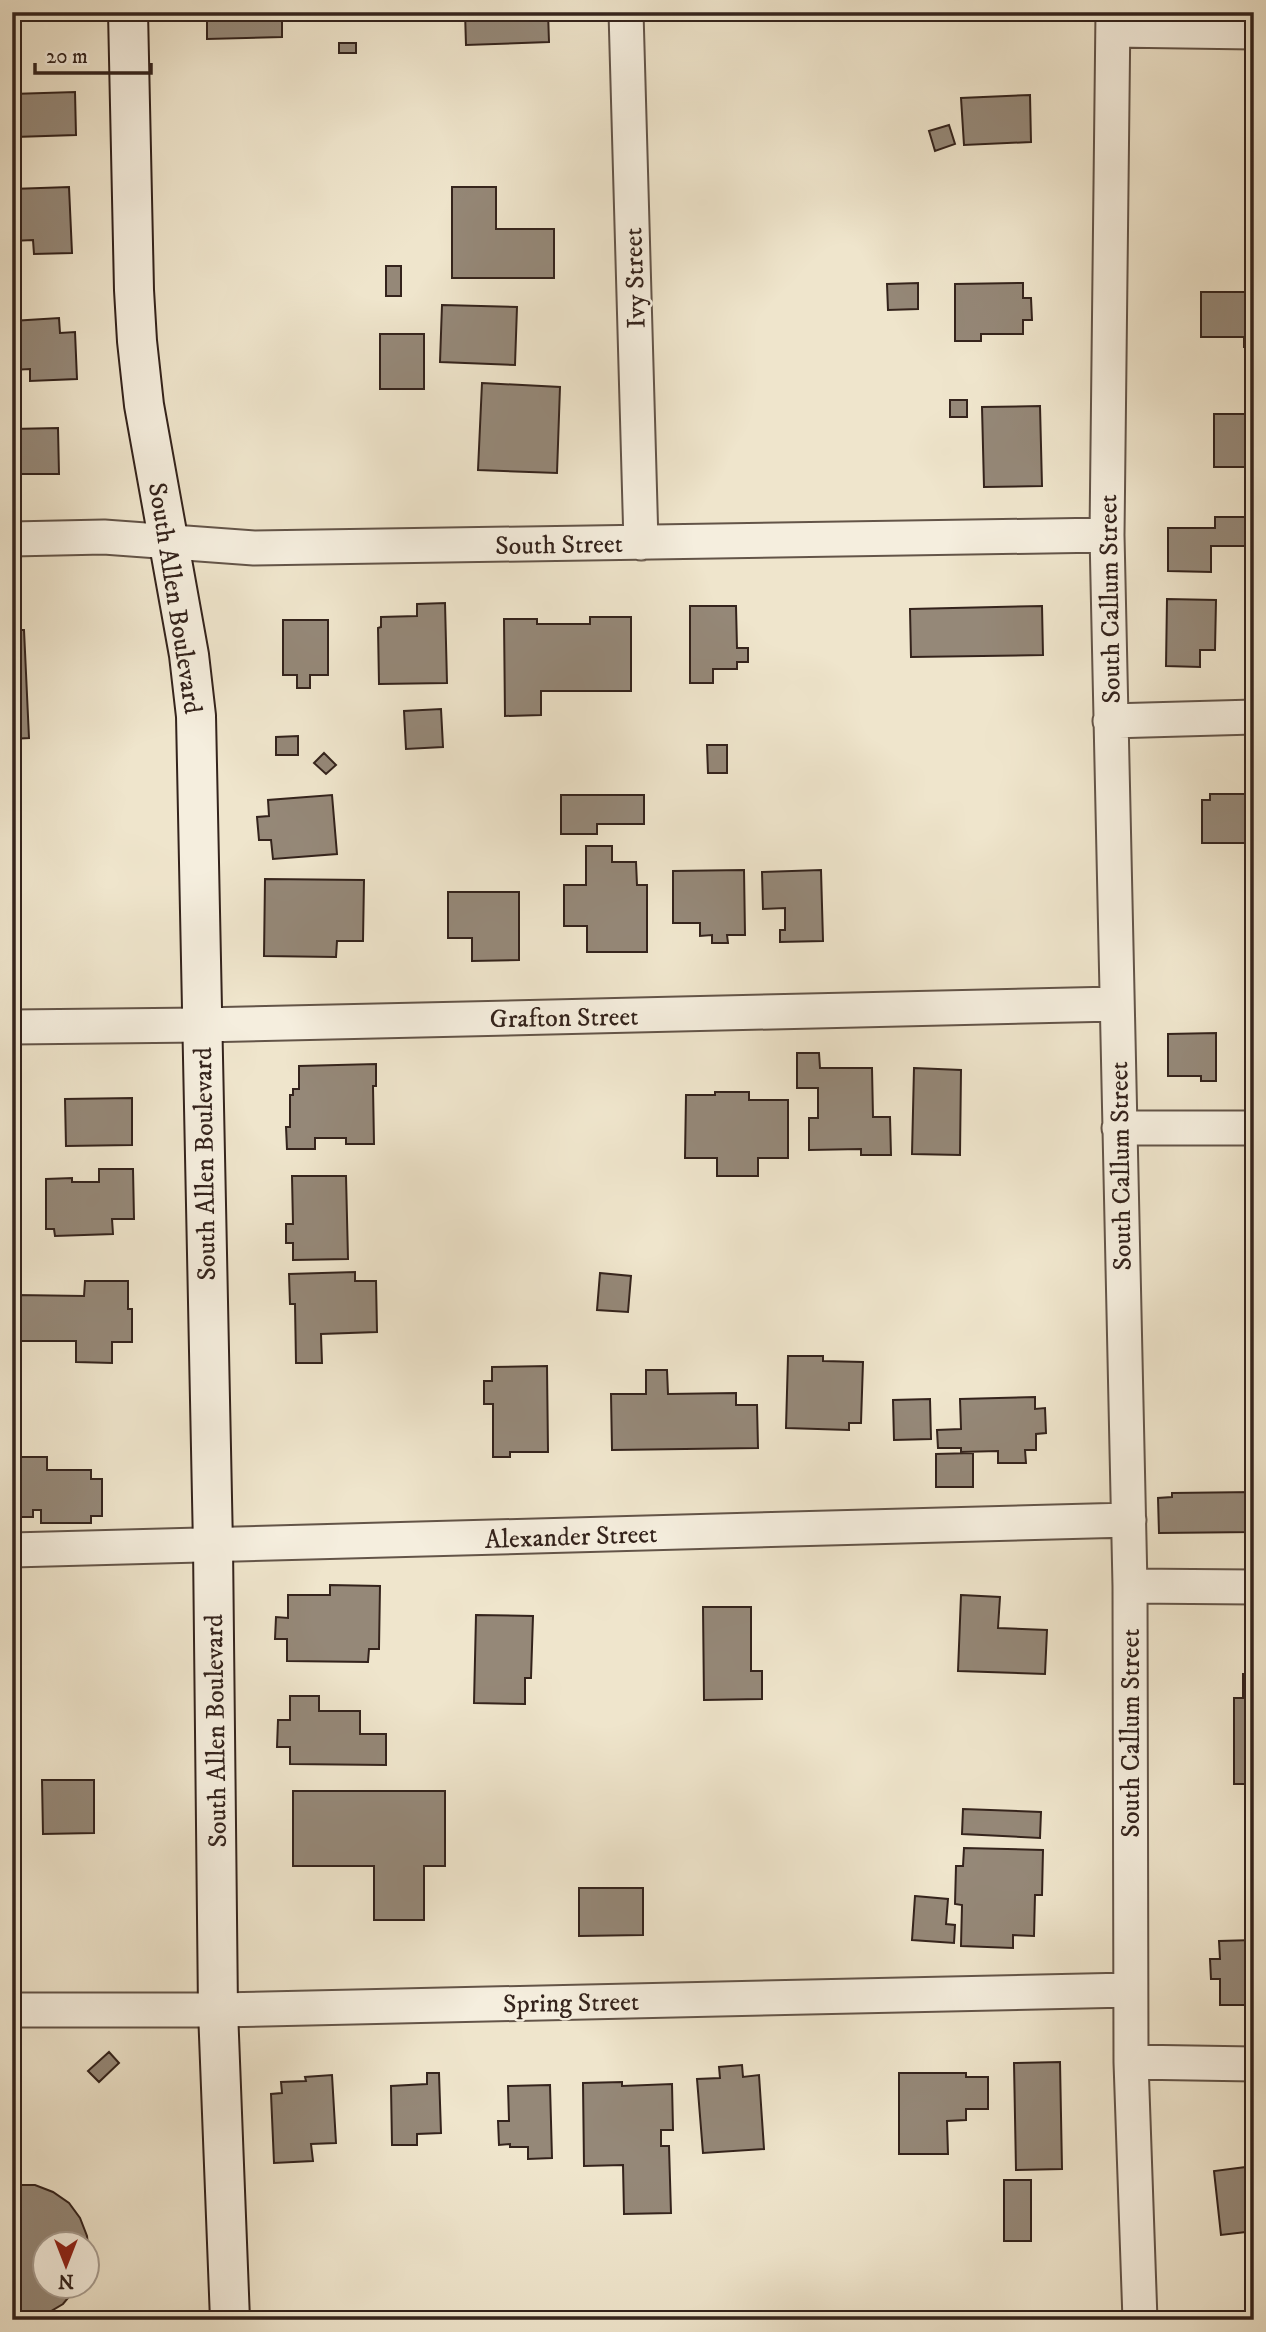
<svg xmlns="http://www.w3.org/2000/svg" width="1266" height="2332" font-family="'IM FELL DW Pica',serif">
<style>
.building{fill:#958878;stroke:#34231c;stroke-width:2}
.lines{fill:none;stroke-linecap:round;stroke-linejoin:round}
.street-casing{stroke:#635448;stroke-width:37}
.secondary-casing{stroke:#34231c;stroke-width:42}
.street{stroke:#f5eede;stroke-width:33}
.secondary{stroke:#f5eede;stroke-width:38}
.labels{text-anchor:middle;stroke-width:5;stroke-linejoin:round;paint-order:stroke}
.street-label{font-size:26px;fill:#34231c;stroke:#f5eede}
</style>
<rect width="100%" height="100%" fill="#efe5cc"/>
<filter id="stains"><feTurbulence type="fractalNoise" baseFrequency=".00286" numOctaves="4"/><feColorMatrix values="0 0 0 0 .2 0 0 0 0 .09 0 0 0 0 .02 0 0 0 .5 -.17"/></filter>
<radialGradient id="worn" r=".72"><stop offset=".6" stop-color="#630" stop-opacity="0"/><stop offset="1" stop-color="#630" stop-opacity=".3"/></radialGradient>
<path class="building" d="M12 12H58V15L12 17Z
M207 12H303V17H282V37L207 39Z
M465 12H548L549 42 466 45Z
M715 12H785V17L715 18Z
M339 43H356V53H339Z
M75 92 76 135 15 137 16 164H12V94Z
M1030 95 1031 142 964 145 961 98Z
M949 125 955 144 935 151 929 131Z
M69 187 72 253 34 254 33 240 12 241V189Z
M452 187H496V229H554V278H452Z
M386 266H401V296H386Z
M918 283V309L888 310 887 284Z
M1023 283V298H1031L1032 320H1023V334H981V341H955V284Z
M1201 292H1254V347H1244V337H1201Z
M442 305 517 307 515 365 440 362Z
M59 318 60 333 75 332 77 379 30 381V369L12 370V321Z
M380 334H424V389H380Z
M482 383 560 387 557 473 478 470Z
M950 400H967V417H950Z
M1040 406 1042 486 984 487 982 407Z
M1214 414H1249L1250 467H1214Z
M58 428 59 474H12V429Z
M1215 517H1254V546H1211V572L1168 571V528H1215Z
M1167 599 1216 600 1215 650H1200V667L1166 666Z
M445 603 447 683 379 684 378 628 381 627V617L417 616V604Z
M690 606H736L737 648H748V662H737V669H713V683H690Z
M1042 606 1043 655 911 657 910 609Z
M590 617H631V691H541V715L505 716 504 619H537V624H590Z
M283 620H328V675H310V688H297V675H283Z
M12 630H24L29 738 12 739Z
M441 709 443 747 406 749 404 711Z
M298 736V755H276V737Z
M707 745H727V773H708Z
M324 753 336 765 326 774 314 763Z
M1210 794H1254V843H1202V800H1210Z
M332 795 337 854 273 859 271 840H259L257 817 269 816 268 800Z
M561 795H644V824H597V834H561Z
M586 846H612V862H636L637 885H647V952H587V926H564V885H586Z
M744 870 745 935H727L728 943H712V935L700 936V923H673V871Z
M821 870 823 941 780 942V930H785V908L763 909 762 872Z
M265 879 364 880 363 941H337L336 957 264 956Z
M448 892H519V960L472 961V938H448Z
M1216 1033V1081H1201V1076H1168V1034Z
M797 1053H819L820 1068H872L873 1117H890L891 1155H861V1149L809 1150V1118H818V1088H797Z
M376 1064V1086H373L374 1144H346V1138H315V1149H287L286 1127H290V1095H293V1089H299V1066Z
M914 1068 961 1070 960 1155 912 1154Z
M715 1092H749V1100H788V1158H758V1176H717V1158H685L686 1095H715Z
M132 1098V1145L66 1146 65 1099Z
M99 1169H133L134 1219H112L113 1234 55 1236 54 1229H46V1179L72 1178V1182H99Z
M292 1176H346L348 1259 293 1260V1243H286V1224H293Z
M355 1272V1281H376L377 1332 321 1334 322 1363H296L295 1304H290L289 1274Z
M600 1273 631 1276 628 1312 597 1310Z
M85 1281H128V1309H132V1342H112V1363L76 1362V1341H17V1295L84 1296Z
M788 1356H823V1361L863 1362 861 1423H849V1430L786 1428Z
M547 1366 548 1452H510V1457H493V1404H484V1381H492V1367Z
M646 1370H667L668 1394 736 1393V1405H757L758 1448 612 1450 611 1394H646Z
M1035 1397V1409L1045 1408 1046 1433 1036 1434V1450H1025L1026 1463H998V1451L961 1452V1448H938L937 1430 961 1429 960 1399Z
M930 1399 931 1439 894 1440 893 1400Z
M973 1453V1487H936V1454Z
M12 1457H47V1470H91V1479H102V1516H91V1523H41V1510H33V1517H17V1510H12Z
M1254 1492V1532L1159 1533 1158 1498 1172 1497V1493Z
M330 1585 380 1586 379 1649H369L368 1662 287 1661V1639H275L276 1617 288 1618V1595H330Z
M961 1595 1000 1597 998 1628 1047 1630 1045 1674 958 1671Z
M703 1607H751V1671H762V1699L704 1700Z
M476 1615 533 1616 531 1678H525V1704L474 1703Z
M1243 1674H1254V1784H1234V1698H1243Z
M290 1696H319V1711H360V1734H386V1765L290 1764V1747H277L278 1720H290Z
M42 1780H94V1833L43 1834Z
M293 1791H445V1866H424V1920H374V1866H293Z
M963 1809 1041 1812 1040 1838 962 1834Z
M964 1848 1043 1850 1042 1895H1035L1034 1936 1013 1935V1948L961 1946 962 1905 955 1904 956 1866H963Z
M579 1888H643V1935L579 1936Z
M915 1896 948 1899 946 1924 955 1925 954 1943 912 1940Z
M1254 1940V2005H1220V1979H1211L1210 1959H1220L1219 1941Z
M109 2052 119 2063 99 2082 88 2071Z
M1060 2062 1062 2169 1016 2170 1014 2063Z
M742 2065 743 2077 759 2075 764 2149 703 2153 697 2079 720 2078 719 2067Z
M427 2073H439L441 2133 417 2134V2145H392L391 2086 427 2084Z
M899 2073H966V2077H988V2109H966V2120L947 2121 948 2154H899Z
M332 2075 336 2143 311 2144 313 2161 274 2163 271 2094 282 2093 281 2082 306 2081 305 2077Z
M622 2082V2086L672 2084 673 2130H661V2146H669L671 2213 624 2214 623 2165 584 2166 583 2083Z
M550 2085 552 2158 528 2159V2147H510V2144L499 2145 498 2121H509L508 2086Z
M1254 2166V2231L1221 2235 1214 2171Z
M1004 2180H1031V2241H1004Z
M16 2185H35L53 2192 69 2203 80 2218 87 2236 89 2255 88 2263V2244H46V2286H78L63 2304 46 2314 28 2318 12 2317V2186Z
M647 2316V2320H592L591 2317Z"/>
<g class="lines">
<g class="street-casing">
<path id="street" d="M626 12 641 543
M1113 12 1107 535 1130 1586 1131 2062 1140 2320
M1113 30 1254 32
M12 539 104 537 254 548 1107 535
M1110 721 1254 717
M12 1027 201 1025 1116 1004
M1119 1128H1254
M12 1550 1129 1520
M1130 1586 1254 1587
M12 2010H218L1130 1990
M1131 2062 1254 2064"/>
</g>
<g class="secondary-casing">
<path id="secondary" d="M128 12 134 290 137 341 144 405 189 655 196 716 213 1546 218 2010 230 2320"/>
</g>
<use href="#street" class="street"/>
<use href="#secondary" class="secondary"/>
</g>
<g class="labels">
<g class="street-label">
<text transform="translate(634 278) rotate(-92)" y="9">Ivy Street</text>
<text transform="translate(559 544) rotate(-1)" y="9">South Street</text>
<text transform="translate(176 598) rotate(81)" y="9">South Allen Boulevard</text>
<text transform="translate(1109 599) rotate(-91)" y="9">South Callum Street</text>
<text transform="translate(564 1017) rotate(-1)" y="9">Grafton Street</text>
<text transform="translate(204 1164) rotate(-91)" y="9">South Allen Boulevard</text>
<text transform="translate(1120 1166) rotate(-91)" y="9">South Callum Street</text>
<text transform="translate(571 1536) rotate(-2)" y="9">Alexander Street</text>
<text transform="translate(215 1731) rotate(-91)" y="9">South Allen Boulevard</text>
<text transform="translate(1130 1733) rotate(-90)" y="9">South Callum Street</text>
<text transform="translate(571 2002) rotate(-1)" y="9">Spring Street</text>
</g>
</g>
<rect width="1266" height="2332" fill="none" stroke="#efe5cc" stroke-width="42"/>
<rect x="14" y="14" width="1238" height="2304" fill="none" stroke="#34231c" stroke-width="3.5"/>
<rect x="21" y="21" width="1224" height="2290" fill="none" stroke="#34231c" stroke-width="2"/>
<g transform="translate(66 2265) rotate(180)"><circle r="33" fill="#f5eede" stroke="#a89d90" stroke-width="2"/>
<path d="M0-5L12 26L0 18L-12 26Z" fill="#8f2418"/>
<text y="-10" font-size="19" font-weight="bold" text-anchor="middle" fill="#34231c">N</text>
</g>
<path d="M35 63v10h116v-10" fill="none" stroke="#34231c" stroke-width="3.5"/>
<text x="46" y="63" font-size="21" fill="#34231c" stroke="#f5eede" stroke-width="5" paint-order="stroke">20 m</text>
<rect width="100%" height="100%" filter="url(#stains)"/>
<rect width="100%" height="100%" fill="url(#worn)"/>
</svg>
